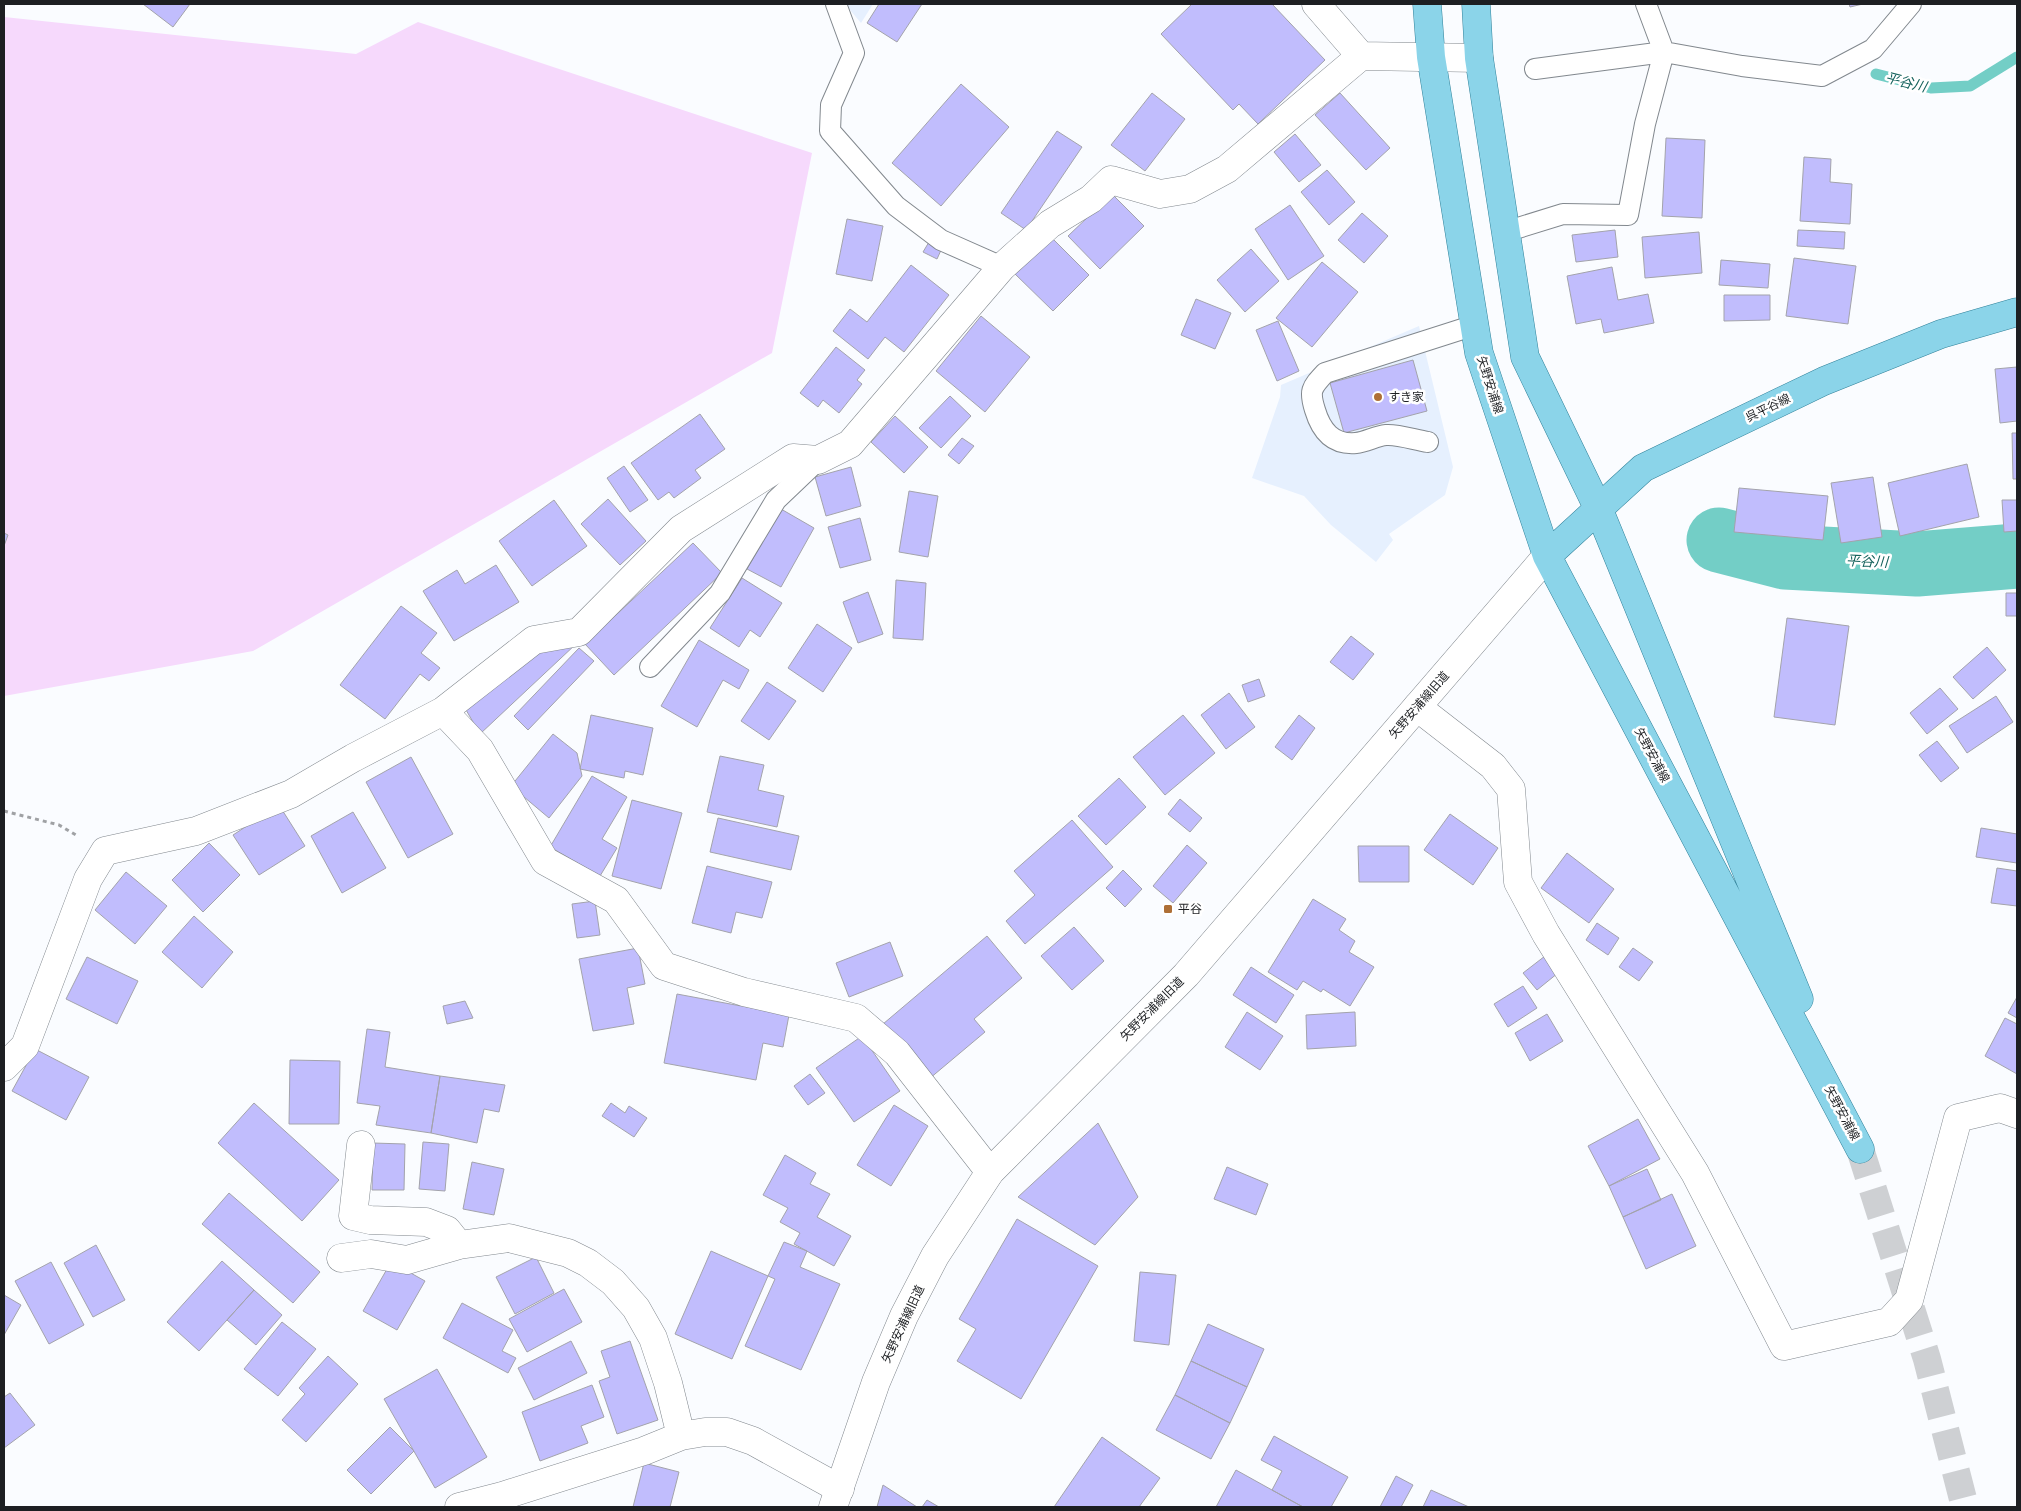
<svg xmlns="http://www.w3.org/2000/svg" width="2021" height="1511" font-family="'Roboto Serif','Noto Sans JP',serif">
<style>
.built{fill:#e6f0fe}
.green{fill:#f6d9fc}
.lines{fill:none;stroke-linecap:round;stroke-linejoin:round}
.stream{stroke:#73cec6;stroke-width:11}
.river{stroke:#73cec6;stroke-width:65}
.building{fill:#c1bdfd;stroke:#a3a3ab}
.primary-tunnel{stroke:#ced0d3;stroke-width:28;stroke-dasharray:28 14;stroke-linecap:butt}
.service-casing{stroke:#82888e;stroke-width:22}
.minor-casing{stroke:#82888e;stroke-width:29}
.tertiary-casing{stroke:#82888e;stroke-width:29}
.primary-casing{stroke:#32829a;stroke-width:29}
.path{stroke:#9fa1a4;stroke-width:3;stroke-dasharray:4 4;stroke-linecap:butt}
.service{stroke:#fff;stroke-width:20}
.minor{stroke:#fff;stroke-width:28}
.tertiary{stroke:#fff;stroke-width:28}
.primary{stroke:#8bd4e9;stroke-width:28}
.poi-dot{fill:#ae6f36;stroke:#fff;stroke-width:2}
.labels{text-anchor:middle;stroke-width:5;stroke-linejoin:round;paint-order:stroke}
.street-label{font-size:12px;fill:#1d1f22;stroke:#fff}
.poi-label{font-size:12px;fill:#1d1f22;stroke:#fff;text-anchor:start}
.water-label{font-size:14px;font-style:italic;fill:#15625c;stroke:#fff}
</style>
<rect width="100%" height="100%" fill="#fafcff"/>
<path class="built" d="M845 4H873L861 23Z
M1419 326 1453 467 1445 495 1389 534 1393 540 1376 562 1331 525 1304 496 1252 478 1280 397 1281 385Z"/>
<path class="green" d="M4 17 356 54 418 22 812 153 772 353 253 651 4 696Z"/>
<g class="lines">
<path class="stream" d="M1876 74 1931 88 1970 86 2017 57"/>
<path class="river" d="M1719 540 1785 557 1917 564 2017 556"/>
</g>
<path class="building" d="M143 4H190L173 27Z
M879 4H922L897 42 867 23Z
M1192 4H1272L1325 60 1258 124 1239 104 1233 110 1161 34Z
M1849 4H1863L1850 7Z
M961 84 1009 127 941 206 892 163Z
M1152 93 1185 119 1145 171 1111 145Z
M1340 93 1390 148 1366 170 1315 115Z
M1057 131 1082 147 1026 230 1001 213Z
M1295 134 1321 165 1299 182 1274 152Z
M1666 138 1705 140 1702 218 1662 216Z
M1804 157 1831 159 1830 182 1852 184 1850 224 1800 221Z
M1327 170 1355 202 1329 225 1301 192Z
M1112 194 1144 226 1100 269 1068 236Z
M1290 205 1324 256 1288 280 1255 229Z
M1362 213 1388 236 1364 263 1338 240Z
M847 219 883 226 872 281 836 274Z
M1615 230 1618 257 1576 262 1572 235Z
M1798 230 1845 232 1844 249 1797 246Z
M1699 232 1702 273 1645 278 1642 237Z
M1050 236 1089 275 1053 311 1014 273Z
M929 242 942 248 937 259 923 252Z
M1251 249 1279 281 1245 312 1217 280Z
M1794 258 1856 266 1848 324 1786 316Z
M1721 260 1770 264 1768 288 1719 285Z
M1322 262 1358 292 1312 347 1276 318Z
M911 265 949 295 904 352 885 337 868 359 833 331 850 309 867 322Z
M1612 267 1618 300 1648 294 1654 323 1604 333 1601 319 1576 324 1567 276Z
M1724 295H1770V320L1724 321Z
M1196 299 1231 313 1215 349 1181 335Z
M981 316 1030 357 985 412 936 371Z
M1278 321 1299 371 1277 381 1256 330Z
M836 347 865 370 857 380 862 384 839 413 823 400 818 407 800 393Z
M1413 360 1427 411 1344 433 1330 383Z
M2017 367V421L2000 423 1995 369Z
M950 396 971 416 941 448 919 428Z
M700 414 725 449 695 470 701 478 674 498 669 492 658 500 631 463Z
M895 416 928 447 904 473 871 442Z
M2012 433H2017V479H2013Z
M962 438 974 446 959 464 948 455Z
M1967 464 1979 517 1900 536 1888 483Z
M624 466 648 500 630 512 607 478Z
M851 467 861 506 826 516 815 477Z
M1873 477 1882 537 1841 543 1831 483Z
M1739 488 1828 496 1823 540 1734 532Z
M909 491 938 496 928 557 899 552Z
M608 499 646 541 620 565 581 524Z
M554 500 587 546 532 586 499 541Z
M2002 500H2017V531L2004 532Z
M781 509 814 528 781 587 747 569Z
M860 518 871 560 840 568 828 527Z
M4 533 8 535 4 546Z
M693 543 722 573 614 675 585 644Z
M496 565 519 602 454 641 423 591 457 570 465 584Z
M742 578 782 603 760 637 750 630 739 647 710 628Z
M896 580 926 583 923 640 893 638Z
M868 592 883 634 858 643 843 602Z
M2006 593H2017V616H2006Z
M401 606 437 633 421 653 440 668 429 681 420 674 385 719 340 685Z
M1787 618 1849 626 1835 725 1774 717Z
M817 624 852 648 823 692 788 668Z
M1351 636 1374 654 1353 680 1330 662Z
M699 640 749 670 739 689 723 680 697 727 661 706Z
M576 644 480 734 462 703 536 646Z
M1987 647 2006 670 1973 699 1953 677Z
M579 648 594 661 528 730 514 716Z
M1259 679 1265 696 1248 702 1242 685Z
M767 682 796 701 769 740 741 721Z
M1940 688 1958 709 1927 734 1910 713Z
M1229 693 1255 727 1226 749 1201 715Z
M1996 696 2013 722 1967 753 1949 726Z
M591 715 653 728 643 775 625 771 624 778 580 769Z
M1183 715 1215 753 1165 795 1133 757Z
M1299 715 1315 728 1292 760 1275 747Z
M553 734 577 753 582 776 549 818 511 786Z
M1937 741 1959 768 1941 782 1919 755Z
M720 756 764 765 758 790 784 796 777 827 707 812Z
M411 757 453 834 408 858 366 782Z
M592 776 627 797 602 839 617 848 600 876 550 847Z
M1119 778 1146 807 1106 845 1078 816Z
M1180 799 1202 818 1190 832 1168 814Z
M632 800 682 813 661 889 612 876Z
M279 805 305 846 259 875 233 835Z
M353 812 386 868 342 893 311 836Z
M1450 814 1498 848 1473 885 1424 850Z
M718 818 799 836 791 870 710 852Z
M1072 820 1113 867 1025 944 1006 921 1035 895 1014 871Z
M1981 828 2017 834V863L1976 857Z
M209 843 240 875 203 912 172 880Z
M1187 845 1207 863 1173 903 1153 886Z
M1358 846H1409V882H1359Z
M1567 853 1614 889 1589 923 1541 888Z
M707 866 772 882 762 918 736 912 731 933 692 923Z
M1997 868 2017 871V906L1991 903Z
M1123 870 1142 889 1125 907 1106 888Z
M126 872 167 906 135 944 95 910Z
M1313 899 1346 919 1339 930 1355 941 1349 952 1374 967 1350 1006 1323 989 1321 992 1303 981 1297 990 1268 972Z
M595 901 600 935 577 938 572 904Z
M194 916 233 952 202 988 162 952Z
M1597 923 1619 938 1608 955 1586 940Z
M1074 927 1104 961 1072 990 1041 956Z
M987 936 1022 978 974 1019 985 1032 929 1079 883 1024Z
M890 942 903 976 849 997 836 963Z
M638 948 645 984 627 988 634 1024 593 1031 579 959Z
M1633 948 1653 962 1639 981 1619 967Z
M1545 956 1558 973 1537 990 1523 973Z
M87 957 138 981 117 1024 66 999Z
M1251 967 1294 995 1276 1023 1233 995Z
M1523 986 1537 1008 1508 1027 1494 1004Z
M677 994 789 1015 783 1047 763 1043 756 1080 664 1063Z
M2017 997V1018L2008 1013Z
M465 1001 473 1018 447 1024 443 1006Z
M1247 1012 1283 1036 1260 1070 1225 1047Z
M1355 1012 1356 1046 1307 1049 1306 1015Z
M1547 1014 1563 1041 1530 1061 1515 1033Z
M2005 1018 2017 1024V1074L1985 1056Z
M367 1029 390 1032 385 1067 440 1076 431 1133 376 1125 380 1106 357 1103Z
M862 1036 900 1091 854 1122 816 1068Z
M35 1049 89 1077 66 1120 12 1091Z
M290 1060 340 1061 339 1124H289Z
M810 1074 825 1093 808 1105 794 1086Z
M440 1076 505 1085 499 1112 484 1109 477 1143 431 1133Z
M254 1103 339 1180 302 1221 218 1143Z
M611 1103 625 1113 629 1106 647 1118 634 1137 602 1116Z
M894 1105 928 1126 891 1186 857 1165Z
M1638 1119 1660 1159 1609 1186 1588 1146Z
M1098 1123 1138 1197 1095 1245 1018 1197Z
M423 1142 449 1144 445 1191 419 1189Z
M373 1143 405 1144 404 1190H372Z
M785 1155 816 1173 810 1184 830 1194 817 1217 851 1236 834 1266 794 1244 800 1233 780 1222 788 1208 763 1195Z
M472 1162 504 1169 494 1215 463 1209Z
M1227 1167 1268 1184 1256 1215 1214 1199Z
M1647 1169 1661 1200 1623 1217 1609 1186Z
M229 1193 320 1272 293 1303 202 1224Z
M1672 1194 1696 1246 1646 1269 1623 1217Z
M1017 1219 1098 1266 1021 1399 957 1361 976 1329 959 1319Z
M784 1242 807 1251 800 1267 840 1284 801 1370 745 1346 775 1279 768 1276Z
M96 1245 125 1300 93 1317 64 1263Z
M711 1251 768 1276 732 1359 675 1334Z
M536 1257 554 1293 515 1314 496 1277Z
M222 1261 254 1290 199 1351 167 1322Z
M51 1262 84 1325 49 1344 15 1281Z
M391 1262 425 1281 397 1330 363 1311Z
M1140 1272 1176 1275 1169 1345 1134 1341Z
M564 1289 582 1322 527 1352 509 1319Z
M254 1290 282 1315 256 1345 227 1320Z
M4 1295 21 1305 4 1335Z
M462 1303 513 1330 502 1351 516 1358 508 1373 443 1338Z
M282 1322 316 1349 278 1396 244 1369Z
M1208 1324 1264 1349 1247 1387 1191 1361Z
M571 1341 587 1373 534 1400 518 1368Z
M630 1341 658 1420 617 1434 599 1381 610 1377 601 1351Z
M328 1356 358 1384 306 1442 282 1420 305 1394 299 1388Z
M1191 1361 1247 1387 1230 1423 1175 1395Z
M437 1369 487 1457 435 1488 384 1399Z
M592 1385 604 1417 581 1426 588 1443 540 1461 522 1412Z
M10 1393 35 1425 4 1448V1397Z
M1175 1395 1230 1423 1211 1459 1156 1430Z
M390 1427 414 1451 371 1494 347 1470Z
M1274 1436 1348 1477 1331 1507H1303L1272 1490 1282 1471 1261 1460Z
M1102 1437 1160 1478 1139 1507H1054Z
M644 1463 679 1472 670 1507H633Z
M1236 1470 1272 1490 1303 1507H1216Z
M1396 1476 1413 1485 1401 1507H1380Z
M883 1485 917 1507H877Z
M1431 1490 1469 1507H1423Z
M927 1500 939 1507H922Z"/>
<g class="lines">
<path class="primary-tunnel" d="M1860 1149 1927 1359 1965 1507"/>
<g class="service-casing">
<path id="service" d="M836 4 854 53 831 105 830 131 896 206 941 240 1002 267
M1535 69 1664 52 1742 66 1822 76 1873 49 1911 4
M1505 232 1563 214 1628 215 1645 124 1664 52 1646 4
M1428 442C1415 440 1398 434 1386 435 1376 436 1366 442 1356 443 1332 445 1321 430 1315 410 1309 391 1311 388 1325 373L1475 325
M650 667 720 593 776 500 818 460"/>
</g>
<g class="minor-casing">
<path id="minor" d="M1316 4 1361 56 1479 58
M1417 707 1493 766 1511 789 1518 882 1546 934 1695 1173 1784 1346 1889 1322 1909 1300 1958 1118 2000 1108 2017 1114
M443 711 534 640 579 632 681 529 793 458 818 460 850 444 1002 267 1050 224 1091 199 1111 180 1160 194 1190 189 1227 169 1361 56
M4 1067 25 1046 88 879 105 851 196 831 291 794 353 758 443 711 480 750 545 861 616 900 664 966 744 992 856 1018 897 1053 990 1172
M361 1145 353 1216 370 1220 426 1222 447 1230 459 1245
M341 1258 371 1254 407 1260 459 1245 509 1238 568 1253 588 1263 613 1282 636 1308 653 1338 668 1383 681 1436
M459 1507 502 1496 644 1451 681 1436 705 1432H727L753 1441 840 1489"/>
</g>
<g class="tertiary-casing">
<path id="tertiary" d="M833 1507 876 1382 904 1316 935 1256 990 1172 1186 975 1547 556"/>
</g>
<g class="primary-casing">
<path id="primary" d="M1427 4 1431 57 1479 353 1547 556 1860 1149
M1476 4 1479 58 1525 357 1599 510 1799 999
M1547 556 1643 468 1824 381 1941 334 2017 312"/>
</g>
<path class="path" d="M4 811 59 825 76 835"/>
<use href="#service" class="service"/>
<use href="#minor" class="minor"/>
<use href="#tertiary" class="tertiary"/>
<use href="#primary" class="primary"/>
</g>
<g class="poi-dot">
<circle cx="1378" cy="397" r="5"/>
<rect x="1163" y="904" width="10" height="10" rx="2.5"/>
</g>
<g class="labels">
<g class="street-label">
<text transform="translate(1490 385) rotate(72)" y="4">矢野安浦線</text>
<text transform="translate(1768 408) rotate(-26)" y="4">呉平谷線</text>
<text transform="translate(1419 705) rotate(-49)" y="4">矢野安浦線旧道</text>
<text transform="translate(1652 755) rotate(62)" y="4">矢野安浦線</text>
<text transform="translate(1152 1009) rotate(-45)" y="4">矢野安浦線旧道</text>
<text transform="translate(1842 1113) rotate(62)" y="4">矢野安浦線</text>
<text transform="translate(903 1324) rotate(-65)" y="4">矢野安浦線旧道</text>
</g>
<g class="poi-label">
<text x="1388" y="401">すき家</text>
<text x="1178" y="913">平谷</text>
</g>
<g class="water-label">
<text transform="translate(1906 82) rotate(14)" y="5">平谷川</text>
<text transform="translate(1867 561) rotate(3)" y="5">平谷川</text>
</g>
</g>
<rect width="2021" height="1511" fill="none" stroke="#1d1f22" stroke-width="10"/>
</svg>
